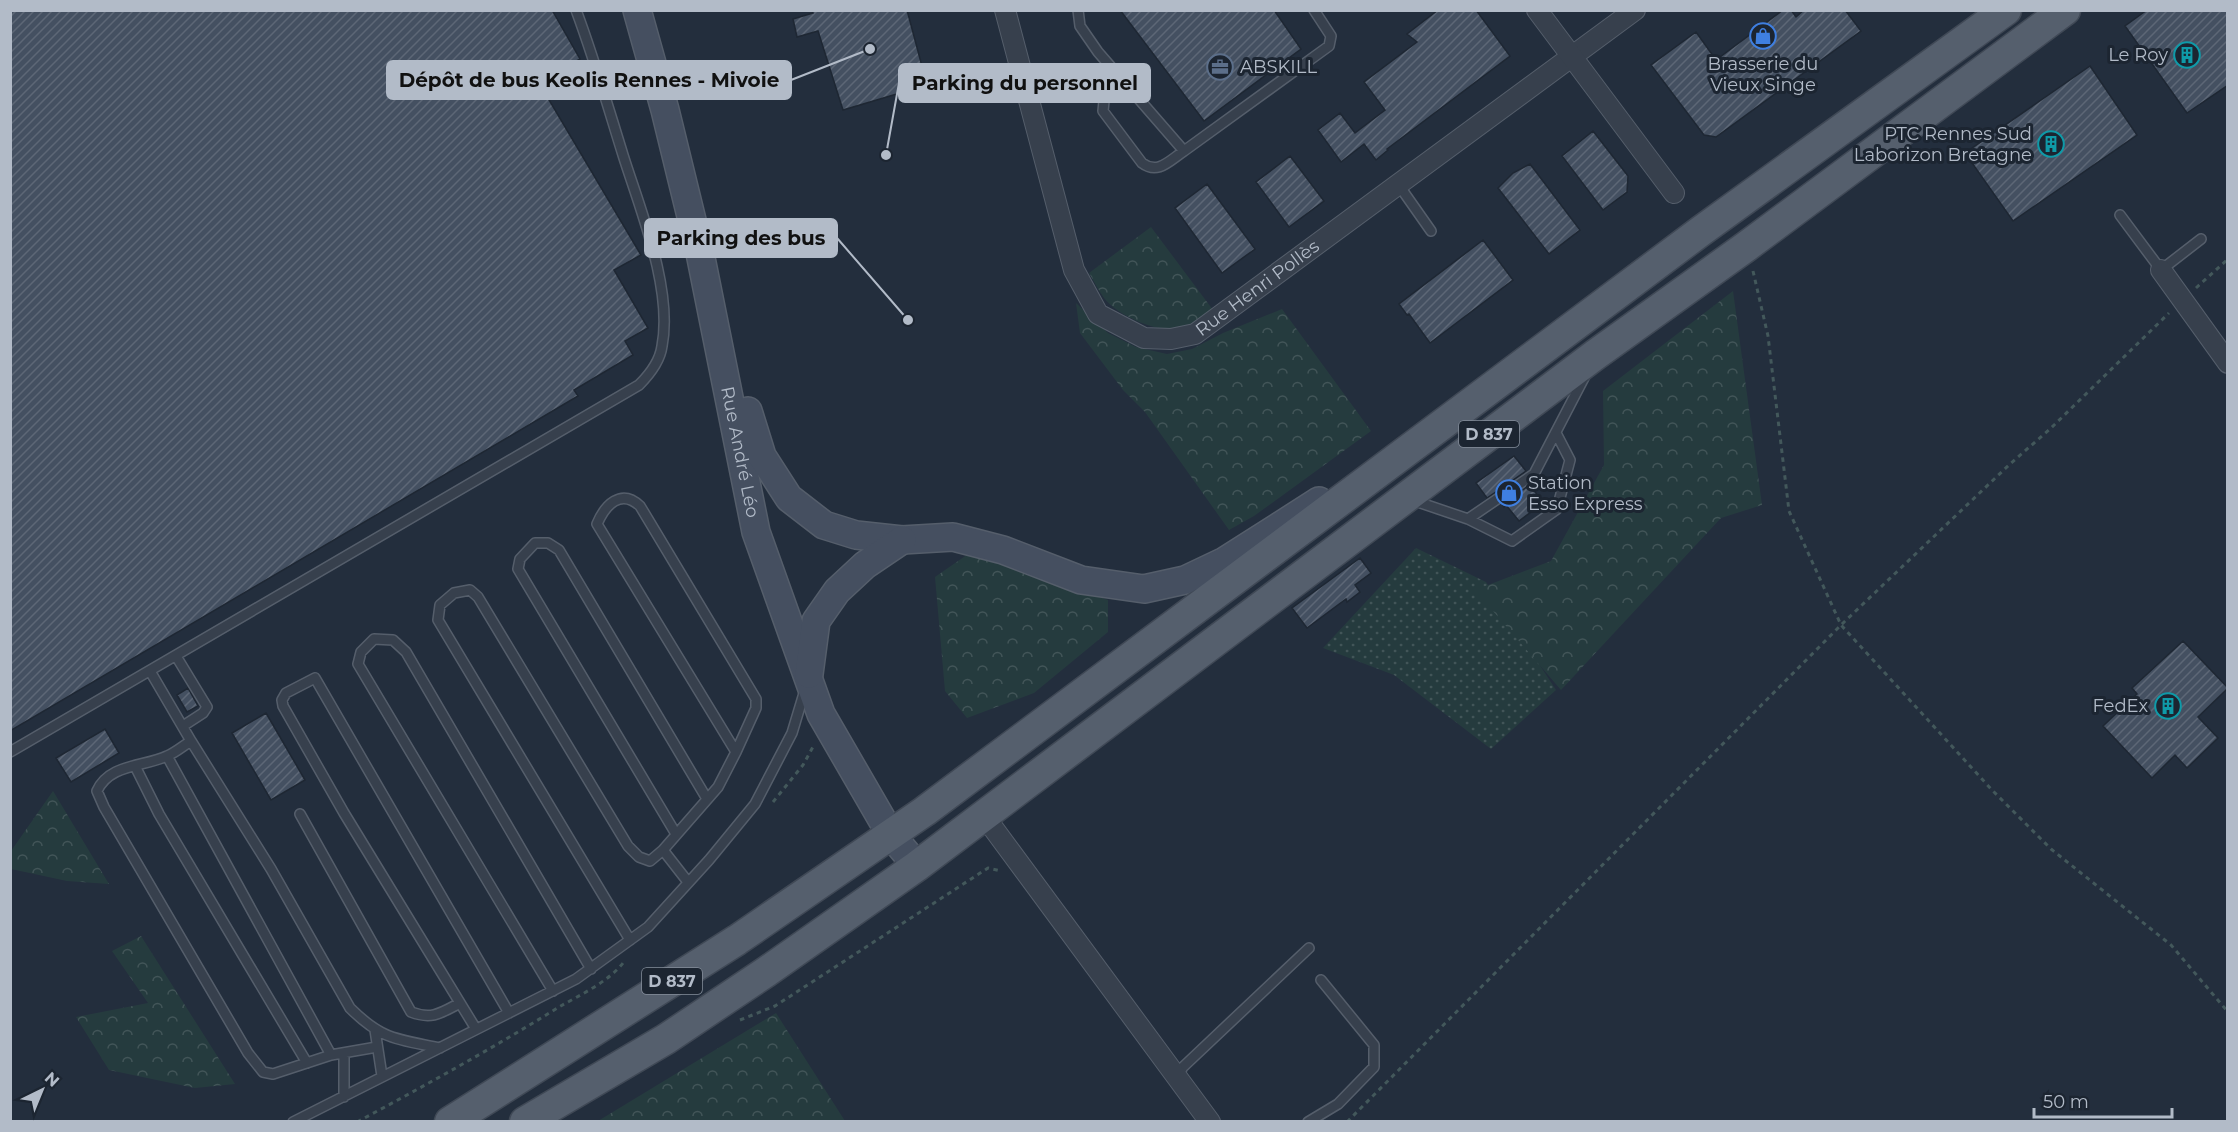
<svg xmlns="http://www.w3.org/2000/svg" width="2238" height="1132" font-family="Montserrat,sans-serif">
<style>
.grass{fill:url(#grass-dots)}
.forest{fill:url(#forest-crowns)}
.building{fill:url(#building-hatch);stroke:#1e2733;stroke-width:1.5}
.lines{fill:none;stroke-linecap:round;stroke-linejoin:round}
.lane-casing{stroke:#555e6b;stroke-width:12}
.street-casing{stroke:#555e6b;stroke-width:22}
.secondary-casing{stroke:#555e6b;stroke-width:30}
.primary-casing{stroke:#404956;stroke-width:33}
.path{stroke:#43585b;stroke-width:3;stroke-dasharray:4.5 4.5;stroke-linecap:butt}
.lane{stroke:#37404d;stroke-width:9}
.street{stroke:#37404d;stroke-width:20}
.secondary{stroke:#454f60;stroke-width:27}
.primary{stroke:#555f6d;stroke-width:30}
.labels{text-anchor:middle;stroke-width:6;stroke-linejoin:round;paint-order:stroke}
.shield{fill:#1c2531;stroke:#858e9b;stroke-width:1.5}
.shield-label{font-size:16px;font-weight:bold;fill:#b2bbc8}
.poi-label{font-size:18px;fill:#b2bbc8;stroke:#1c2531;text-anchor:end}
.street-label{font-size:18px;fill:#b2bbc8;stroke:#1c2531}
.leader{fill:none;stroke:#b2bbc8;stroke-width:2}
.callout-dot{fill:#b2bbc8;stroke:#1c2531;stroke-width:2}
.callout{fill:#b2bbc8;stroke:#b2bbc8;stroke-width:2}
.callout-label{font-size:20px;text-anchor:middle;font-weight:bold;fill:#111}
</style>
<defs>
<pattern id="grass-dots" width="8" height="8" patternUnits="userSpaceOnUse" patternTransform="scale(1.5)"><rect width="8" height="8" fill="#253b3e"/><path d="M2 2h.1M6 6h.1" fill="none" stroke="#425558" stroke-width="1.8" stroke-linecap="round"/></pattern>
<pattern id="forest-crowns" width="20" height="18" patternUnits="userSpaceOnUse" patternTransform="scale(1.5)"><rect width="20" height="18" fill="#253b3e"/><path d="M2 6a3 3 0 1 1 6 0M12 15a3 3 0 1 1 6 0" fill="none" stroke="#425558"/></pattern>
<pattern id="building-hatch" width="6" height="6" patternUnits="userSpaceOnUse" patternTransform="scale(1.5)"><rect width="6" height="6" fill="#445061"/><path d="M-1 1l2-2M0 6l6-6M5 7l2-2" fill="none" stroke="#5d6776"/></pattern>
</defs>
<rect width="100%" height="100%" fill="#232e3d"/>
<path class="grass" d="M1416 548 1486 582 1556 690 1491 749 1394 675 1323 648Z"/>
<path class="forest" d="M1151 227 1213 310C1205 315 1195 326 1186 328 1161 335 1119 317 1104 298 1098 290 1094 281 1089 273Z
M1733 291 1762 505 1721 518 1561 690 1475 590 1551 561 1604 465 1603 391Z
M1076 303 1108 333 1136 347 1167 354 1192 349 1223 333 1282 309 1371 431 1254 516 1229 530 1145 412 1123 390 1080 333Z
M971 552 1108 600V632L1034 693 967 718 945 691 935 577Z
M53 791 109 884 67 881 11 869V851Z
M141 936 235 1084 195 1088 109 1070 76 1017 148 1003 112 951Z
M776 1013 845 1121H598Z"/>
<path class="building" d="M10 10H552L580 59 539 83 641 255 614 270 648 328 625 341 633 355 574 390 578 396 10 731Z
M812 10H907L927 85 843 110 818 31 797 37 793 19 813 13Z
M1120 10H1274L1301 49 1204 121Z
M1438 10H1476L1510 56 1387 149 1388 150 1376 160 1364 144 1341 162 1318 130 1340 113 1355 133 1385 110 1364 82 1417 42 1407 34Z
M1783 10H1791L1796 17 1804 10H1845L1861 31 1716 137 1704 135 1651 65 1696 32 1716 60Z
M2147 10H2228V85L2187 113 2125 26Z
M2090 66 2137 135 2013 221 1965 153Z
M1593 131 1628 176 1627 192 1603 210 1562 156Z
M1290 156 1324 201 1289 227 1256 182Z
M1530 164 1580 230 1549 254 1498 188 1513 173Z
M1207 184 1255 249 1222 273 1175 208Z
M1483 240 1513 280 1430 343 1409 314 1407 315 1399 304Z
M1514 456 1526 471 1487 498 1476 483Z
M1534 482 1531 486 1543 503 1519 521 1506 505 1504 507 1502 504Z
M1360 558 1371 573 1355 585 1360 592 1347 602 1346 599 1307 628 1292 608Z
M2183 641 2228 688 2198 717 2218 738 2187 768 2175 755 2152 778 2103 726 2137 694 2132 688Z
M188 688 198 706 187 712 177 695Z
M266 713 305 780 271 800 232 733Z
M105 729 119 753 71 782 56 758Z"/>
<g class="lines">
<g class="lane-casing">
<path id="lane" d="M1078 10 1080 26 1098 52 1184 151 1329 46 1331 36 1314 10
M1123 79 1104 101 1103 111 1142 163C1158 175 1169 161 1184 151
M1398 184 1431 231
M2120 215 2161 270 2201 239
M1412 500 1468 519 1534 474 1585 376
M1468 519 1512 541 1557 509 1570 460 1556 433
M176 656 207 707 203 713 183 726
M150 671 191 741 271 869 350 1008C382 1040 397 1039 440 1048
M191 741C183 746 175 753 167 756 143 767 109 764 97 791L104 807 248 1053 263 1072 273 1074 331 1055 377 1047
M10 752 639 385C650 374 660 361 662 346 673 289 640 209 623 155 608 107 594 58 576 10
M167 756 331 1055
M135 766 159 814 307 1063
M300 814 411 1012C432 1020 441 1013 460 1003
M676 834 518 569 520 559 535 543H548L559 550 707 799
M688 882 663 850 718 787 736 752 756 708V699L640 506C621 488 605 505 597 524L736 752
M630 940 438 620 440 605 454 593 470 590 478 597 628 846 639 857 650 861 663 850
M553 991 358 664 361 652 374 639 393 640 406 652 591 969
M476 1029 344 813 283 706 282 700 286 693 315 678 509 1013
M375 1030 382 1076
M1177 1077 1183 1067 1309 948
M344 1097V1053
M293 1122 576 979 648 927 709 860 755 804 792 733 805 690
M1308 1122 1338 1104 1374 1067V1045L1321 980"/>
</g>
<g class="street-casing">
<g id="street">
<path id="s1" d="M1005 10 1074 270 1098 314 1144 338 1171 339 1195 334 1635 10"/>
<path d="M1537 10 1674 193"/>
<path d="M2161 270 2228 363"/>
<path d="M985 817 1210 1122"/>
</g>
</g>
<g class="secondary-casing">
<g id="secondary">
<path id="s2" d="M637 10 665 110 700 253 756 532 821 714 891 835 917 866"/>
<path d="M748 411 762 456 789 498 824 525 856 535 902 540 953 537 1003 550 1081 580 1144 589 1185 580 1225 561 1319 501"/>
<path d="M809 674 816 621 837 591 865 565 902 540"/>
</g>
</g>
<g class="primary-casing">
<path id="primary" d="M450 1122 737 940 925 811 1701 231 2006 10
M525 1122 666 1039 766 972 917 866 1595 355 1747 246 2065 10"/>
</g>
<path class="path" d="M1753 271 1768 336 1789 511 1841 625 1992 790 2051 849 2171 945 2228 1012
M2196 288 2228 259
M773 802 803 765 814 745
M740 1020 775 1006 988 868 1001 871
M357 1122C426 1085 493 1048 559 1007 580 995 608 982 623 963
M1347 1122 1841 625 2010 464 2050 429 2169 313"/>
<use href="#lane" class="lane"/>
<use href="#street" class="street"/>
<use href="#secondary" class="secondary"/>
<use href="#primary" class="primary"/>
</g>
<defs>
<g id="shop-ring" transform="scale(1.35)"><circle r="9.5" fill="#1c2531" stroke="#3f7fe0" stroke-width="1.5"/><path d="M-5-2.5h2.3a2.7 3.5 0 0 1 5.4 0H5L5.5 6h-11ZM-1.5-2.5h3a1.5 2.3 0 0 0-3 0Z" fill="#3f7fe0"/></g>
<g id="building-ring" transform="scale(1.35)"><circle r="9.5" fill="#1c2531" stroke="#0f9aa8" stroke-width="1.5"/><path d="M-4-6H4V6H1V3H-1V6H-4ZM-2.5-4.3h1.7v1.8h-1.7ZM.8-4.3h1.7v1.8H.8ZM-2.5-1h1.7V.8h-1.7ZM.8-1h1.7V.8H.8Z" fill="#0f9aa8"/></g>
<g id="office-ring" transform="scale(1.35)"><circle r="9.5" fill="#1c2531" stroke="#5c6f8a" stroke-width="1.5"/><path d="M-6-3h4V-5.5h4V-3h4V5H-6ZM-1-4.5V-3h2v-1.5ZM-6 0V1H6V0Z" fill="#5c6f8a"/></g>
</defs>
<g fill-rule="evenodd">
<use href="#shop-ring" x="1763" y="36"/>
<use href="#building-ring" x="2187" y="55"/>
<use href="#office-ring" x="1220" y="67"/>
<use href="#building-ring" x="2051" y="144"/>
<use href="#shop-ring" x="1509" y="493"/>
<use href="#building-ring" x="2168" y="706"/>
</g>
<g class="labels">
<g class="shield">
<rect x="1459" y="421" width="60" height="26" rx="4.5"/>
<rect x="642" y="968" width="60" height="26" rx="4.5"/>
</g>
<g class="shield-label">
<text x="1489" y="440">D 837</text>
<text x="672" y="987">D 837</text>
</g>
<g class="poi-label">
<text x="2168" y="61">Le Roy</text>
<text x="1763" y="70" text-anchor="middle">Brasserie du<tspan x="1763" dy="21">Vieux Singe</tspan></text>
<text x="1240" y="73" text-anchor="start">ABSKILL</text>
<text x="2032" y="140">PTC Rennes Sud<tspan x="2032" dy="21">Laborizon Bretagne</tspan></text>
<text x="1528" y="489" text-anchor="start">Station<tspan x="1528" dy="21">Esso Express</tspan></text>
<text x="2148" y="712">FedEx</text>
</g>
<g class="street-label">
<text dy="6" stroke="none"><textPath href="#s1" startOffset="500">Rue Henri Pollès</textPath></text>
<text dy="6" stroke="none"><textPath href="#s2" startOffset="454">Rue André Léo</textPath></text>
</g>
</g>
<path class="leader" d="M870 49L791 80M886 155L899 83M908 320L837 238"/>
<g class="callout-dot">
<circle cx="870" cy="49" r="6"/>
<circle cx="886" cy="155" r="6"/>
<circle cx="908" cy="320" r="6"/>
</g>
<g class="callout">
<rect x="387" y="61" width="404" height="38" rx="6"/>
<rect x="899" y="64" width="251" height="38" rx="6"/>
<rect x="645" y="219" width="192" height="38" rx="6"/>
</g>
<g class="callout-label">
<text x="589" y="87">Dépôt de bus Keolis Rennes - Mivoie</text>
<text x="1025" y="90">Parking du personnel</text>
<text x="741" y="245">Parking des bus</text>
</g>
<rect width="2238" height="1132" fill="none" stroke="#b2bbc8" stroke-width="24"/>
<g transform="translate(42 1090) rotate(43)" stroke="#1c2531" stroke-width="4.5" paint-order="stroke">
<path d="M0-4.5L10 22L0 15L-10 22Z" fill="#b2bbc8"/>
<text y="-9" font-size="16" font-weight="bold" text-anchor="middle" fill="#b2bbc8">N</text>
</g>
<path d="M2034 1108v9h138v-9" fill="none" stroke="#b2bbc8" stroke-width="3"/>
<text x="2043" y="1108" font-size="18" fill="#b2bbc8" stroke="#1c2531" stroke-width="4.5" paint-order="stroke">50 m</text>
</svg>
